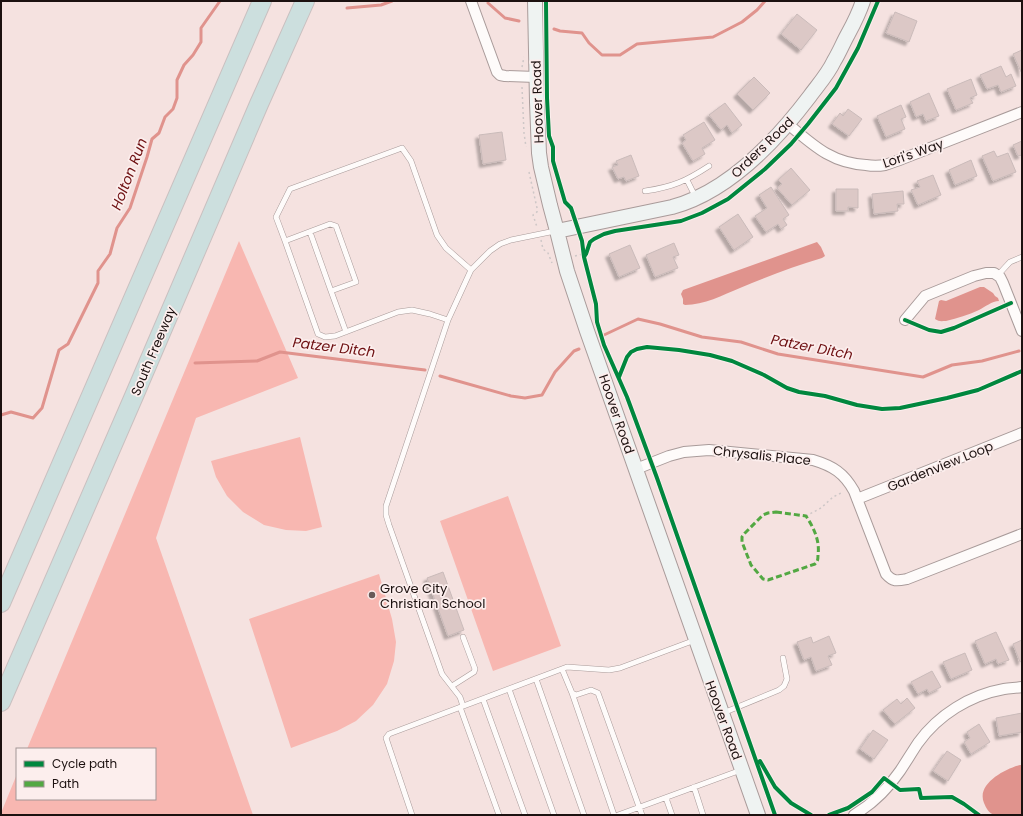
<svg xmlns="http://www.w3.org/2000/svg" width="1023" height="816" font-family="Poppins,sans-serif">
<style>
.green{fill:#f8b7b1}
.water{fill:#e0938d}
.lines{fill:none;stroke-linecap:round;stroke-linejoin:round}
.stream{stroke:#e0938d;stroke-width:3}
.building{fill:#dcc8c6;stroke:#cabbba;filter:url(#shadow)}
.lane-casing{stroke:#a99b9a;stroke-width:6}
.street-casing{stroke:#a99b9a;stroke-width:12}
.secondary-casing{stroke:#a99b9a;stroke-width:16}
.highway-casing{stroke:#c9c0c0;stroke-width:20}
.path{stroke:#cec7c7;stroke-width:1.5;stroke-dasharray:2 3;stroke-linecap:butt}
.lane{stroke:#fefbfa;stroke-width:5}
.street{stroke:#fefbfa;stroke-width:10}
.secondary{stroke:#eff3f2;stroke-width:14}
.highway{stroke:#ccdfde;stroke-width:18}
.quiet{stroke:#52a842;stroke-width:3;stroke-dasharray:6 3;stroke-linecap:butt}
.cycleway-casing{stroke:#fceeed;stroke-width:6}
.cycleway{stroke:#00873e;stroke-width:4}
.poi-dot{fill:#685a59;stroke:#fceeed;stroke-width:1.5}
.labels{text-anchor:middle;stroke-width:3.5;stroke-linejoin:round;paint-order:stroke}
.street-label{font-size:13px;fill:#1c1110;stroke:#fceeed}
.poi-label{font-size:13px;fill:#1c1110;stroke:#fceeed;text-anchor:start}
.water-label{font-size:14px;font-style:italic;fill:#6e1012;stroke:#fceeed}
</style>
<defs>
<filter id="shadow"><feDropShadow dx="-3.5" dy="3.5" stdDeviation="1" flood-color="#0004"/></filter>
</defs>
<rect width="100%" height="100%" fill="#f5e2e0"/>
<path class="green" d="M239 241 298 378 196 418 156 538 253 815H1V813L17 774V799H155V749H27Z
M300 437 322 527 306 531 286 530 264 525 243 512 227 496 216 477 211 461Z
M508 496 561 646 493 671 440 521Z
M379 574 392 619 396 642 394 661 387 684 373 705 356 721 337 731 291 748 249 619Z"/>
<path class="water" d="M817 242 821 247 825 256 822 258C794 266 767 277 740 288 723 295 704 305 685 305L683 304V299L681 294 683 290Z
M980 287H984L993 293 995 296 998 298 999 301C992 301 985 307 979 310 968 315 958 318 946 321 942 321 939 322 935 319L939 301 941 300 946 301Z
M1020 765H1022V815C1017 815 998 816 994 815 989 813 986 808 984 803 976 784 1005 769 1020 765Z"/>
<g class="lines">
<path class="stream" d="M488 3 505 18 519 21
M347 8 381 5 392 1
M554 29 560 31 582 33 589 43 602 55H620L637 44 713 37 742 22 757 10 765 1
M604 335 638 319 660 324 702 337 741 342 778 354 923 377 952 365 982 361 1019 351
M195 363 257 361 280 352 425 370
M440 376 511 396 525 398 542 395 555 372 574 351 579 349
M1 415 11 412 33 418 42 408 59 350 68 344 98 283V271L110 254 117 228 130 208 147 157 152 139 159 133 165 117 173 109 177 98V80L184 65 193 55 201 42V28L220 1"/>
</g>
<path class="building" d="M895 12 917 21 909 42 886 33Z
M797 14 817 30 801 50 781 34Z
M1022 50V74L1013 54Z
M1001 66 1006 77 1011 74 1016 86 1001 92 998 85 987 89 980 75Z
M754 77 770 93 753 110 737 94Z
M971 79 977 95 970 98 973 103 956 110 947 89Z
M929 93 939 116 926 121 923 114 916 117 910 102Z
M725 103 742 125 732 133 727 125 721 130 709 115Z
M901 105 906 117 901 119 905 129 886 137 877 116Z
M848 109 862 119 849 136 832 124 840 113 843 116Z
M704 122 715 140 702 148 705 154 693 161 682 143 686 140 683 135Z
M502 132 506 160 483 164 479 135Z
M1022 141V155L1018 156 1013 145Z
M994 151 997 157 1008 153 1016 172 993 181 982 156Z
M631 155 639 176 626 181 624 177 618 179 612 167 618 165 616 161Z
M971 160 977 176 955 185 949 170Z
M791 168 810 190 792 205 777 188 782 184 778 180Z
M933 175 941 195 918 205 911 190 920 187 917 181Z
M771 187 789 215 783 219 787 225 781 229 778 224 766 232 755 216 767 208 759 195Z
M836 189H858V208L848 207V211H836Z
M903 191 904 204H897L898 211 874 214 872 194Z
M738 214 753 237 734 250 719 227Z
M674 243 679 255 673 257 678 268 655 277 646 255Z
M630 245 640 268 619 277 609 254Z
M443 572 464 630 448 636 427 578Z
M996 632 1009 660 998 664 996 659 985 664 975 641Z
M829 636 836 653 828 656 832 665 816 671 811 657 804 660 797 642 811 637 813 643Z
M1022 640V661L1020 662 1013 644Z
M965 653 972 670 951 679 943 662Z
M932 671 941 687 929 693 927 689 918 694 911 682Z
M907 698 915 708 895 724 883 710 897 699 901 704Z
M1022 713V732L999 736 996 718Z
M979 724 990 742 971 754 964 742 970 738 967 732Z
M873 730 888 740 874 759 860 749Z
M947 751 961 760 948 781 933 771Z"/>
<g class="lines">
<g class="lane-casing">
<path id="lane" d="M687 180 696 198
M645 191C673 187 686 181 709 166
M310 232 331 291
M285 241 330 224 336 226 356 282 331 291 346 332
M998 275 1010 262 1022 257
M448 320 430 314 412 310 398 312 335 336 325 337 318 334 285 241 276 217 290 189 402 148 411 161 437 235 446 248 471 270
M562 669 572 693 576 695 591 690 598 693 642 815
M536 679 584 815
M452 686 474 672 475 669 463 637
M509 689 554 815
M572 693 614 815
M483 699 525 815
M463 706 460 697 442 674 389 525 386 515V506L448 320 471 270 490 251 500 244 511 240 555 231
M460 707 499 815
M723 713 779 690 784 686 787 679 783 658
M694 787 703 815
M666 798 672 815
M412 815 386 738 389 734 567 667 609 670 620 668 695 640
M618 815 741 770"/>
</g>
<g class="street-casing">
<path id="street" d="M471 1 497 72 500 75 505 76 536 77
M788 124C813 145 831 163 866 165 872 166 879 166 885 165 891 163 897 161 902 159L1022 112
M905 320 925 296 974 276 986 273H994L1000 277 1003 283 1022 331
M636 469 669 456 684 452 709 450 813 460C833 466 844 473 854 491L886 574C893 582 897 581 907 579L1022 534
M857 499 1022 433
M854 815C874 803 887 790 900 771 906 762 912 752 918 743 938 715 970 695 1004 689 1010 688 1016 688 1022 687"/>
</g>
<g class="secondary-casing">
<path id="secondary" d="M535 1 537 102 539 153 541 167 550 205 557 231 567 271 587 331 758 815
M557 231 672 207C728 192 776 141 810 96 818 85 828 74 834 61 839 53 843 43 848 34 854 23 859 13 863 1"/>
</g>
<g class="highway-casing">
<path id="highway" d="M1 603 262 1
M1 702 134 396 259 104 305 1"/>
</g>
<path class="path" d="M522 67 524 57
M522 87 524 133 526 147
M529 172 537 208V212L533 215 537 227
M541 240 543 249 548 253 552 263
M575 256 583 254
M806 516 821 508 833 497 843 492"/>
<use href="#lane" class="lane"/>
<use href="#street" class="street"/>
<use href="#secondary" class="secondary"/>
<use href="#highway" class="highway"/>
<path class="quiet" d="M776 512 806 516C814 528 820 541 818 555 818 560 818 561 815 564L768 580 763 579 751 565 742 542V537L745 533 763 515 768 513Z"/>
<g class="cycleway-casing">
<path id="cycleway" d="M546 1 547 98 549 136 553 147V161L565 202 571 208 582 241 584 257 586 254 590 242 594 239 604 234 615 231 681 221 702 213 728 199 765 169 791 144 808 124 836 88 858 48 878 1
M584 257 596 304 597 322 604 345 627 397 657 478 775 815
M905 320 929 330 941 332 954 328 1011 303
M619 377 627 357 631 352 637 349 647 347 679 350 710 355 732 361 764 375 787 388 799 392 825 396 857 405 882 409 900 408 947 398 978 390 1022 371
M760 761 775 787 791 803 811 815
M829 815 848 808 872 792 884 778 900 790 919 789 921 798 952 797 964 804 979 815"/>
</g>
<use href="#cycleway" class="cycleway"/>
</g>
<circle class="poi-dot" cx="372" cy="595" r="4"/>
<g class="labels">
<g class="street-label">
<text transform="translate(537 102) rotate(-92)" y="5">Hoover Road</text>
<text transform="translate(762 147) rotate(-44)" y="5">Orders Road</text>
<text transform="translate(913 153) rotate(-19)" y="5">Lori's Way</text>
<text transform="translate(153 351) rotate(-67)" y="5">South Freeway</text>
<text transform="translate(617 414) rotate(71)" y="5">Hoover Road</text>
<text transform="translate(762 455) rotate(6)" y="5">Chrysalis Place</text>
<text transform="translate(940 466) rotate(-22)" y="5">Gardenview Loop</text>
<text transform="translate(724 720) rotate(70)" y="5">Hoover Road</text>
</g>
<g class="poi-label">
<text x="380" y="593">Grove City<tspan x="380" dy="15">Christian School</tspan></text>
</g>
<g class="water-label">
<text transform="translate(129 174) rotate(-69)" y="5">Holton Run</text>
<text transform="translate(334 347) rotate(7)" y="5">Patzer Ditch</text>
<text transform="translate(812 347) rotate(11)" y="5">Patzer Ditch</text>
</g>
</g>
<rect width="1023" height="816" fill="none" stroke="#1c1110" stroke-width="4"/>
<rect x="16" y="748" width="140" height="52" fill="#fceeed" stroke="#a29695"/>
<rect x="24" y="761" width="20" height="6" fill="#00873e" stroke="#a29695"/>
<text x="52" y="768" font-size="12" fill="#1c1110">Cycle path</text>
<rect x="24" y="781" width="20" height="6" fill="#52a842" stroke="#a29695"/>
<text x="52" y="788" font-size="12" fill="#1c1110">Path</text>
</svg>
